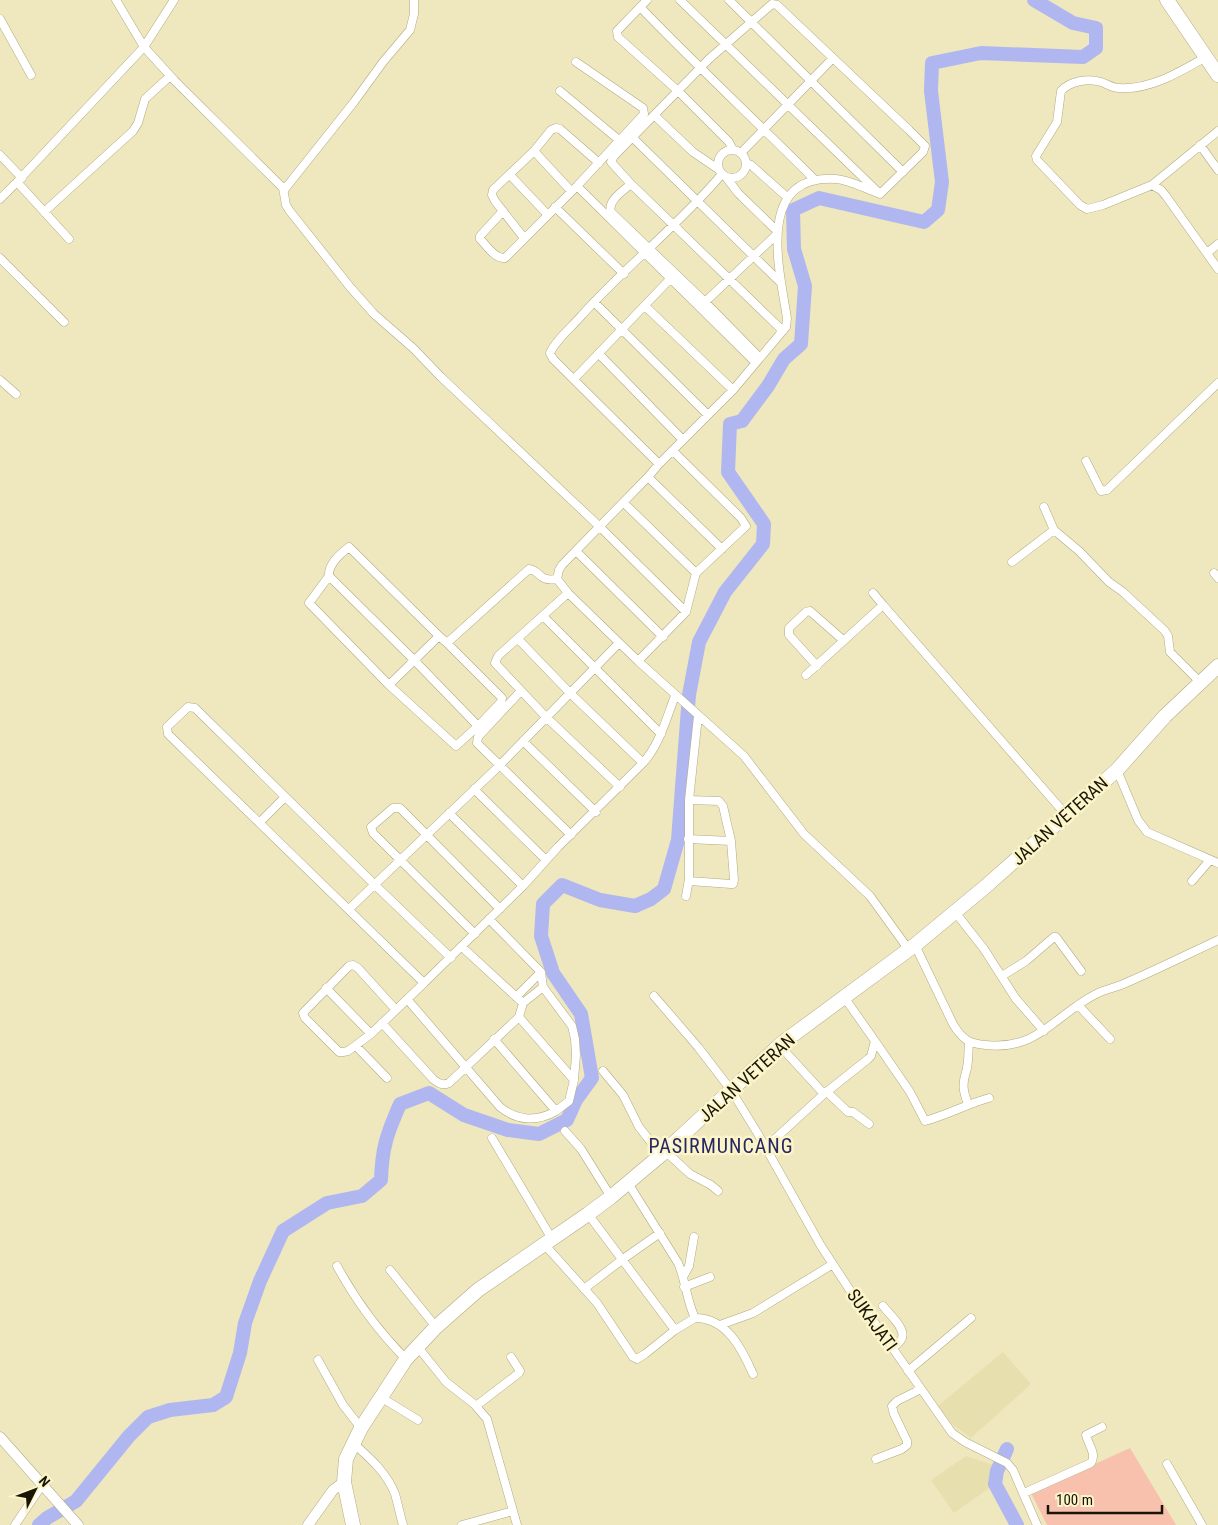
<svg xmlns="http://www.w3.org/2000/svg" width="1218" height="1525" font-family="'Roboto Condensed',sans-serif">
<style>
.built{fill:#e8dfae}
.green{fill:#f8c1ae}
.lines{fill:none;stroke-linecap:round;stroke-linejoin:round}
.river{stroke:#b0b7f0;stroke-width:14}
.street-casing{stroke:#b1aa82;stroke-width:9}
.secondary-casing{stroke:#b1aa82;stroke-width:11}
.highway-casing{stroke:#b1aa82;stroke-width:15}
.street{stroke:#fff;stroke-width:8}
.secondary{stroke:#fff;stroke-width:10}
.highway{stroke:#fff;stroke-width:14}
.labels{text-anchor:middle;stroke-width:5;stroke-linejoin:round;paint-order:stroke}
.street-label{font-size:18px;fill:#181506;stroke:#fcf5ca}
.quarter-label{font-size:20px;letter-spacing:1px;fill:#272761;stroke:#fcf5ca}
</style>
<rect width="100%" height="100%" fill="#efe7be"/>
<path class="built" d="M1003 1352 1031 1384 971 1438 952 1424 938 1406Z
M966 1456 993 1465 992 1486 954 1513 931 1480Z"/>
<path class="green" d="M1130 1448 1176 1525H1047L1031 1493Z"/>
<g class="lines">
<path class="river" d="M1007 1449 997 1471 995 1484 1017 1525
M39 1525 47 1518 76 1501 129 1436 148 1417 170 1410 213 1405 226 1397 240 1353 245 1323 260 1281 283 1231 327 1203 362 1196 381 1180C382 1147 387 1134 400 1104L429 1093 464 1115 508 1130 539 1134 567 1120 576 1100 592 1078 581 1014 553 973 541 936 543 904 562 885 600 900 635 906 651 899 664 889 678 840 689 695 699 642 725 592 763 544 764 524 728 472 730 424 742 421 768 386 784 359 801 344 805 286 794 249 793 210 819 198 924 222 938 210 942 182 931 91 932 63 981 53 1083 57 1096 48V28L1073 23 1034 0"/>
<g class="street-casing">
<path id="street" d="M116 0 144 47 175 81 283 188 286 205 289 210 350 287 374 314 413 348 441 377 600 527 686 612
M647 0 617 31 618 37 678 91 729 142 733 150
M680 0 878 192
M729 0 903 172
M640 7C697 66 757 122 815 180
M0 19 31 75
M1206 57C1180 72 1150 90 1119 88 1112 88 1107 84 1101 82 1088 78 1070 81 1061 91L1057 122 1036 156 1037 160 1080 205 1087 209 1103 205 1152 185 1161 190 1166 196 1218 269
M560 91 619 140
M654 115 693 152 718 169
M632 137 781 283
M1200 145 1218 170
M718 164a14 14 0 1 1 28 0a14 14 0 1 1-28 0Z
M534 151 571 191
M741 153 833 58 909 130 925 146 923 152 880 194C866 189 850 180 836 179 755 174 779 268 787 318L786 327 733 390 659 464 648 477 562 565 559 570 557 579 568 593 638 661 744 756 804 834 870 896 909 950
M0 155 22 178
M746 163 751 165 787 197
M510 175 547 214
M726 177 738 193 777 231
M17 182 69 239
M631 184C623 191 607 201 611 212L705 302 760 358
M1152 185 1218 131
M577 186 755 362
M284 190 354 102 383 62 410 30 414 14V0
M0 199 17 182 144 47 174 0
M555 207 624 274
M503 211 480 236V239C487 246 495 259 505 258L577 186 644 114 643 108 576 62
M44 212 133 131 138 123 145 99 170 76
M524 238 495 201 492 195 493 190 534 151 551 130 556 128 560 129 599 163
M1207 253 1218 244
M0 258 64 322
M594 302 708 415
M705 302 776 235
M645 306 733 390
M783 331 631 184 611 162 614 156 709 59 772 4 777 5 833 58
M599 354 683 440
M574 379 673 276
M0 380 16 394
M1086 461 1101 491 1107 490 1218 383
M659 464 553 359 550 353C556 339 572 327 582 315 626 266 679 225 722 174
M648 477 722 549
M624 503 696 573
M1044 507 1054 530 1079 551 1109 582 1123 592 1165 631 1168 636 1170 652 1200 682
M576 551 663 637
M1012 562 1054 530
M1214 573 1218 578
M329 576 414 660 478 726
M568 593 498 656 495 663 546 717 620 787
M883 605 1067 816
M543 616 661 734
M439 636 349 547C340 554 328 564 329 576L309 603 389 685 456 746 478 726 501 702 502 698 447 643
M518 639 570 693 643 763
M638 661 686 612 696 573 746 526 741 518 673 451
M817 666 789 635V628L806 612 810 611 843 640
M806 675 883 605 873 593
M389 685 439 636 447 643 529 569C542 571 537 582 557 579
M520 692 478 737 477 743 571 835
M523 741 596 812
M1117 770 1138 820 1147 832 1218 863
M474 789 546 860
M449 813 523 886
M260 822 285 797
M688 839 731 841
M689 881 731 884H733L734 880 731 841 723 806 719 801 689 800
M1192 881 1210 860
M686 896 689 879V800L698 716
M349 909 499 766 619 643
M955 912 984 949 1016 999 1044 1031
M489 919 541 972 543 987 572 1026 575 1039 576 1055 574 1080 569 1101 556 1111 494 1039
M475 934 373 833 371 827 393 808H400L500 909
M915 945 953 1024C962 1039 969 1044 986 1045 1038 1051 1056 1014 1096 994 1104 990 1113 988 1121 985 1154 971 1186 955 1218 940
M451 958 375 885 195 708 188 707 167 727 168 734 171 737 424 983 523 886 558 847 643 763C660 744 666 719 675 696
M1002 976 1026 961 1054 937H1056L1081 971
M326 988 371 1034 424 983
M654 996 698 1047 731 1090 758 1134 821 1246 857 1301 875 1323 952 1433 965 1442 1007 1463 1013 1470 1037 1525
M516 997 541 972
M407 999 500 1107C517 1121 537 1122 556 1111
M523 1003 543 987
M1078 1005 1110 1039
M519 1017 574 1080
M382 1023 433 1079C438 1083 442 1086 449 1083L519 1017 523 1003 462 947
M371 1034 348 1051 343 1052H339L305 1018 303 1013 349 966 353 965 358 968 396 1010
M875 1041 910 1092 925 1121C947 1115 967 1104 989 1098
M356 1046 387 1078
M780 1046 824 1094
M603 1071 623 1095 639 1127 661 1155
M827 1092 848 1112H853L869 1124
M968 1104C963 1091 962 1084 966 1072 969 1063 968 1052 969 1043
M565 1131 581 1149 611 1197
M492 1138 552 1239
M766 1147 824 1094 868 1059 871 1056 875 1041 844 997
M665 1151 690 1174 711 1185 718 1191
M628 1183 678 1263C686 1281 686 1299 695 1318
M544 1244 597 1303 633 1357 637 1359 645 1354 675 1330 588 1214
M337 1266C356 1301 378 1331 406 1359
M390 1270 436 1327
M683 1277 689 1266 694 1237
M684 1287 710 1277
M584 1289 623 1259 660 1233
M883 1306C889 1314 908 1330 901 1340 899 1343 895 1346 892 1348
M720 1325 753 1313 833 1264
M675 1330 695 1318C727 1318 742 1349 753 1374
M417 1346 446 1382 474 1404 487 1419 517 1525
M318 1360 343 1405 361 1428
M908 1371 971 1318
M382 1398 418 1420
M476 1406 519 1373 520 1371 511 1357
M354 1444C370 1458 387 1473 395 1494 398 1504 400 1515 403 1525
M876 1459 902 1449 907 1445V1441L894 1414 892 1406 897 1401 921 1389
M1167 1464 1202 1525
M1024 1493 1091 1463C1097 1454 1088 1444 1086 1435L1102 1427
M15 1525 42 1485
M462 1525 513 1511"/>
</g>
<g class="secondary-casing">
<path id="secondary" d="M0 1437 78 1525
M308 1525 333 1490 344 1482"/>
</g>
<g class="highway-casing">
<path id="highway" d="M1167 0 1218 75
M353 1525 344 1482 346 1459 361 1428 406 1359 436 1327 478 1290 588 1214 611 1197 661 1155 782 1043 915 945 985 887 1117 770 1165 716 1218 666"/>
</g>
<use href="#street" class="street"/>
<use href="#secondary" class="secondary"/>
<use href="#highway" class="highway"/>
</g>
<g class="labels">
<g class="street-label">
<text transform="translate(1060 821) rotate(-42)" y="6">JALAN VETERAN</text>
<text transform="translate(747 1078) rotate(-42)" y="6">JALAN VETERAN</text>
<text transform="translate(872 1320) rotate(54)" y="6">SUKAJATI</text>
</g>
<g class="quarter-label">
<text x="721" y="1153">PASIRMUNCANG</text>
</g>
</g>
<g transform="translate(35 1490) rotate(48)" stroke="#fcf5ca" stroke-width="4" paint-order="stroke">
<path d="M0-4L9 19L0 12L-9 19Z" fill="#181506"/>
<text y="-8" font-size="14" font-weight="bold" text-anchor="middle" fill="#181506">N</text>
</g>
<path d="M1048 1505v8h114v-8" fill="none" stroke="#181506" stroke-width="2.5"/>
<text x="1056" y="1505" font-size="15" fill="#181506" stroke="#fcf5ca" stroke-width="4" paint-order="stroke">100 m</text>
</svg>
